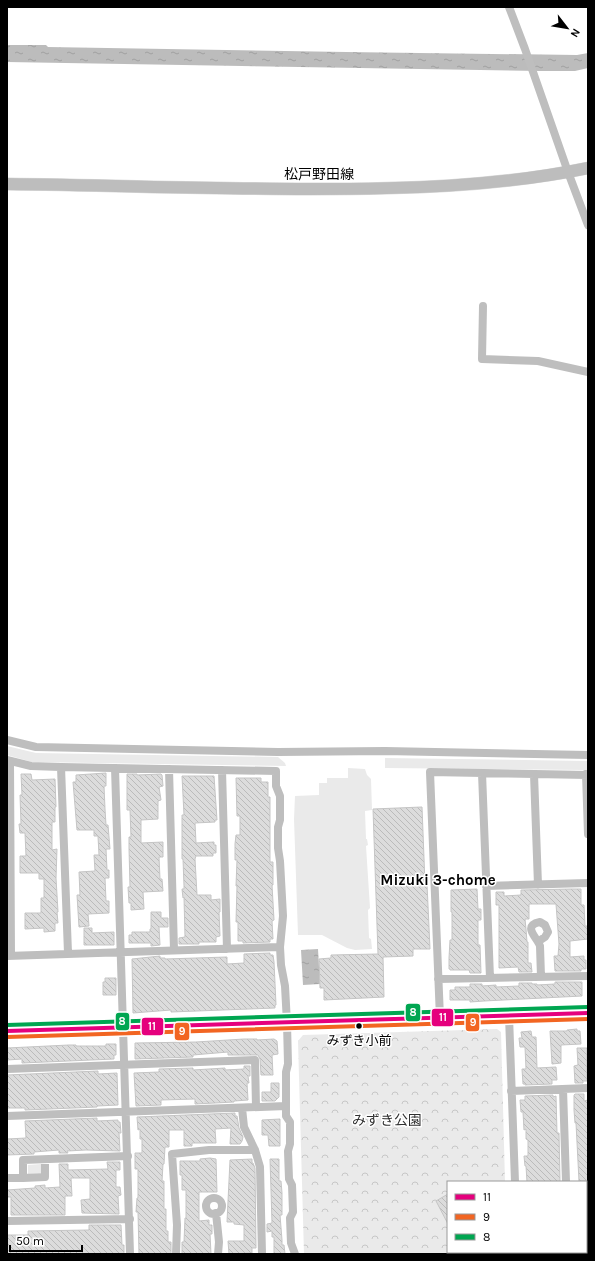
<svg xmlns="http://www.w3.org/2000/svg" width="595" height="1261" font-family="Karla,'Noto Sans JP',sans-serif">
<style>
.green{fill:#eaeaea}
.park{fill:url(#park-crowns)}
.water{fill:url(#water-ripples)}
.building{fill:url(#building-back-hatch);stroke:#c5c5c5}
.lines{fill:none;stroke-linecap:round;stroke-linejoin:round}
.primary-casing{stroke:#dbdbdb;stroke-width:13}
.minor{stroke:#bebebe;stroke-width:8}
.tertiary{stroke:#bebebe;stroke-width:10}
.primary{stroke:#bdbdbd;stroke-width:12}
.bus-1-casing{stroke:#fff;stroke-width:7}
.bus-2-casing{stroke:#fff;stroke-width:7}
.bus-3-casing{stroke:#fff;stroke-width:7}
.bus-1{stroke:#e5007d;stroke-width:4}
.bus-2{stroke:#f26522;stroke-width:4}
.bus-3{stroke:#00a651;stroke-width:4}
.bus-dot{fill:#000;stroke:#fff;stroke-width:1.5}
.labels{text-anchor:middle;stroke-width:3;stroke-linejoin:round;paint-order:stroke}
.bus-label{font-size:13px;fill:#000;stroke:#fff}
.street-label{font-size:14px;fill:#000;stroke:#fff}
.park-label{font-size:14px;fill:#2f2f2f;stroke:#fff}
.neighbourhood-label{font-size:15px;font-weight:bold;fill:#000;stroke:#fff}
.line-badge{stroke:#fff;stroke-width:1.5}
.badge-label{font-size:11px;text-anchor:middle;font-weight:bold;fill:#fff}
</style>
<defs>
<pattern id="park-crowns" width="20" height="18" patternUnits="userSpaceOnUse"><rect width="20" height="18" fill="#eaeaea"/><path d="M2 6a3 3 0 1 1 6 0M12 15a3 3 0 1 1 6 0" fill="none" stroke="#c7c7c7"/></pattern>
<pattern id="water-ripples" width="26" height="14" patternUnits="userSpaceOnUse"><rect width="26" height="14" fill="#bcbcbc"/><path d="M2 4q2-2 4 0t4 0M15 11q2-2 4 0t4 0" fill="none" stroke="#a0a0a0"/></pattern>
<pattern id="building-back-hatch" width="6" height="6" patternUnits="userSpaceOnUse"><rect width="6" height="6" fill="#dcdcdc"/><path d="M-1 5l2 2M0 0l6 6M5-1l2 2" fill="none" stroke="#bbb"/></pattern>
</defs>
<rect width="100%" height="100%" fill="#fff"/>
<path class="green" d="M7 746 36 753 278 757 285 763 286 766 32 762 7 755Z
M385 758 588 761V770L385 768Z
M348 768 365 769 367 775 371 779 372 810 365 811 366 839H367L368 845 366 846 370 908 368 910 369 938 371 939 372 949 355 950 347 948 322 935H298L294 819 295 796 319 795V783H327V778H348Z
M41 1164V1173L28 1174V1165Z"/>
<path class="park" d="M497 1029 501 1032 505 1182H448V1252H586V1210H588V1253L304 1254 298 1041 303 1035Z"/>
<path class="water" d="M7 45H46L48 47 346 52 577 55 588 53V68L575 71H540L7 62Z
M318 949 320 984 303 985 301 950Z"/>
<path class="building" d="M106 773V786H104L105 809 106 825H108L110 849H106L107 870H109V878H105L106 901H109V913L88 914 89 926 79 927 77 895H80L79 872 95 871 94 855H99L98 836H94V830H77L73 782H76V775Z
M21 774H31L32 780 55 779 56 807H55V822H52V850L57 849 56 878 58 912H57L58 923H55V931L44 932V928L25 929V913H41V898H44V879H39V873H20V856H26L25 833H20L19 824H21L20 795H22Z
M127 774H137V775L161 774 162 775 163 786 159 787 161 800 158 801V819L141 820V843L163 842V857H159L160 879H162L163 891 143 892 144 909 131 910V903H129L128 887H130L129 848V837H131L130 810H127Z
M182 776H214L217 820H215V822L195 823 196 843 214 842V845H216V853H213V856H196L195 859 197 895H211V900L220 899V912H219L220 936 216 937V942H199V944H179V938L185 937 184 897 183 898 182 889H184V886L183 859H182V815H184Z
M236 778H261V782H268V797H270V862H273V885H272L274 920 272 921 273 939H270V942L243 943V941H238V922H236L237 886H236L237 860H235V844L236 835H240V816H237Z
M422 807 425 884H427L430 949H413V956L383 957 384 997 324 1000V988H320L319 959 331 958V955L378 954 373 809Z
M477 889 478 909H481V920H478V945H480L481 973H470L469 970H450V969H449V958L450 940H452V912H451V890Z
M571 889H581V905H584L585 926H587L588 939 570 941V957L584 956V960H586V969H581V971H555L554 956H558L559 944 556 904H529V919H525L526 929 527 942H528V963H531L532 972H519L518 967 499 968V905H496V892H504V896L521 895V890Z
M151 912H161V918H168V927H159L160 945 151 946V943H129V935H132V932H150V929H151Z
M84 928H92V933L114 932V945H84Z
M270 953V955H273L274 962 276 1005H275V1008L171 1012V1010L133 1013 132 959 160 956V958H165V959L227 957V964L244 963V954Z
M105 978H116V995H103V982H105Z
M555 982H582V996L484 1001 470 1002V1000H450V990H455V987H470V984H482V986L496 985V987L519 986V983H532V984H537V985L555 984Z
M577 1029V1031H580L581 1044 561 1045V1063L552 1064 550 1031H567V1030Z
M531 1031 532 1037H536L537 1068 556 1067 557 1080H552V1084L525 1085V1084H523L522 1069H526L525 1047H520L519 1038H522L521 1032Z
M244 1039H257V1040L274 1039 277 1041 278 1054 272 1055 273 1075H261L260 1059 258 1055H228V1052L193 1055V1057L135 1059V1043L196 1042Z
M106 1044H116V1055H114V1059L22 1063V1059L7 1060V1048L69 1045H76V1046H106Z
M577 1048H587V1081H583V1083H575L574 1066 578 1065Z
M244 1066H250V1076H248L249 1083H247L248 1100 234 1101V1102L195 1104V1099L161 1100V1105L136 1106 134 1073 159 1072V1069L193 1068V1070L225 1068V1070L244 1069Z
M98 1071V1074L117 1073 118 1105 97 1106V1107L25 1110V1108H7V1075Z
M271 1083H279V1097L275 1101H262V1092H271Z
M575 1094H584V1101L588 1100V1181H579L576 1123H575L574 1110V1095Z
M553 1095V1097L556 1096 557 1133H559L560 1182H527L526 1166H525L524 1156H528V1140L526 1139V1129L524 1130 523 1112H521L520 1100H525V1096Z
M235 1113V1116H237L239 1128 243 1137 242 1141 240 1144H230L231 1128 215 1129 216 1143H192V1146H184V1130H169V1147H165L164 1164H163L162 1181H164V1209H166V1231H168V1242H171V1253L170 1254H139L138 1212H136L137 1198H138V1169H135V1153H142V1139H140V1129L138 1130 137 1117Z
M97 1118V1121L118 1120V1122H120L121 1133H119L120 1151 86 1150 67 1151 68 1153H59V1150L34 1152V1154L7 1155V1139L26 1138 25 1121Z
M280 1119V1146H269L268 1135H262V1120Z
M210 1158 216 1159 217 1192H199V1221L209 1220V1225H212V1234H210L211 1254H182V1242H184L185 1218H186V1190H182V1175H180V1161H200V1159Z
M252 1159V1163H253L255 1168 256 1248H252V1253L229 1254 228 1241H244V1225L234 1224V1222H227L230 1160Z
M270 1159H279V1181H281L282 1193V1215H280L282 1240V1245H284L285 1254H274V1237H272V1231L267 1232V1224L272 1223Z
M107 1162H120V1170H116V1187H120L121 1195 118 1196 119 1214 82 1213 81 1200 90 1199V1178H71L72 1196H65V1215H11V1197H7V1190L35 1188V1186L45 1185V1188L60 1187 59 1164H68V1170L108 1169Z
M448 1194V1224L436 1201Z
M89 1225H121L122 1245H124V1254H7V1235H28V1231L89 1230Z"/>
<g class="lines">
<g class="primary-casing">
<path id="primary" d="M7 184C108 185 208 189 309 189 402 189 496 187 588 168"/>
</g>
<path class="minor" d="M509 7 525 49 568 172 588 225
M483 306 482 359 538 361 588 372
M7 740 36 747 278 752 385 751 588 755
M7 760 31 766 61 767 276 771V786L280 796V820L278 827V848L280 861 283 916 280 947 281 965 285 986 287 1023 288 1064 286 1072V1116L290 1122V1144L288 1151 289 1179 292 1185 293 1212 290 1218 291 1243 295 1254
M10 761 11 955
M61 767 68 953
M115 768 130 1254
M169 769 174 950
M222 770 227 949
M482 773 490 978
M534 774 538 885
M586 774 588 834
M486 886 588 883
M539 941 545 937 548 932 545 925 540 922C521 926 538 938 540 946L541 977
M7 956 280 947
M438 979 588 976
M509 1016 515 1182
M440 1018 430 772 588 775
M7 1069 255 1060 256 1107
M563 1089 566 1182
M511 1091 588 1088
M242 1108 244 1127 255 1150 260 1167 262 1254
M7 1116 286 1106
M7 1178H23V1160L128 1156
M23 1178 45 1177V1160
M206 1206a8 8 0 1 1 16 0a8 8 0 1 1-16 0Z
M586 1205H588
M216 1213 219 1242 218 1254
M7 1221 130 1219
M176 1254 177 1225 172 1154 209 1150H255"/>
<path class="tertiary" d="M7 1031 588 1013"/>
<use href="#primary" class="primary"/>
<g class="bus-1-casing">
<path id="bus-1" d="M7 1031 588 1013"/>
</g>
<g class="bus-2-casing">
<path id="bus-2" d="M7 1037 588 1019"/>
</g>
<g class="bus-3-casing">
<path id="bus-3" d="M7 1025 588 1007"/>
</g>
<use href="#bus-1" class="bus-1"/>
<use href="#bus-2" class="bus-2"/>
<use href="#bus-3" class="bus-3"/>
</g>
<circle class="bus-dot" cx="359" cy="1026" r="3.5"/>
<g class="labels">
<g class="bus-label">
<text x="359" y="1045">みずき小前</text>
</g>
<g class="street-label">
<text x="319" y="179">松戸野田線</text>
</g>
<g class="park-label">
<text x="387" y="1125">みずき公園</text>
</g>
<g class="neighbourhood-label">
<text x="438" y="885">Mizuki 3-chome</text>
</g>
</g>
<g class="line-badge">
<rect x="405" y="1003" width="16" height="19" rx="4" fill="#00a651"/>
<rect x="431" y="1008" width="23" height="19" rx="4" fill="#e5007d"/>
<rect x="115" y="1012" width="15" height="19" rx="4" fill="#00a651"/>
<rect x="465" y="1013" width="15" height="19" rx="4" fill="#f26522"/>
<rect x="141" y="1017" width="23" height="19" rx="4" fill="#e5007d"/>
<rect x="174" y="1022" width="16" height="19" rx="4" fill="#f26522"/>
</g>
<g class="badge-label">
<text x="413" y="1016">8</text>
<text x="443" y="1021">11</text>
<text x="122" y="1025">8</text>
<text x="473" y="1026">9</text>
<text x="152" y="1030">11</text>
<text x="182" y="1035">9</text>
</g>
<rect width="595" height="1261" fill="none" stroke="#000000" stroke-width="16"/>
<rect x="447" y="1181" width="140" height="72" fill="#ffffff" stroke="#999999"/>
<rect x="455" y="1194" width="20" height="6" fill="#e5007d" stroke="#999999"/>
<text x="483" y="1201" font-size="12" fill="#000000">11</text>
<rect x="455" y="1214" width="20" height="6" fill="#f26522" stroke="#999999"/>
<text x="483" y="1221" font-size="12" fill="#000000">9</text>
<rect x="455" y="1234" width="20" height="6" fill="#00a651" stroke="#999999"/>
<text x="483" y="1241" font-size="12" fill="#000000">8</text>
<g transform="translate(567 28) rotate(121)" stroke="#ffffff" stroke-width="3" paint-order="stroke">
<path d="M0-3L7 15L0 10L-7 15Z" fill="#000000"/>
<text y="-6" font-size="11" font-weight="bold" text-anchor="middle" fill="#000000">N</text>
</g>
<path d="M10 1245v6h72v-6" fill="none" stroke="#000000" stroke-width="2"/>
<text x="16" y="1245" font-size="12" fill="#000000" stroke="#ffffff" stroke-width="3" paint-order="stroke">50 m</text>
</svg>
